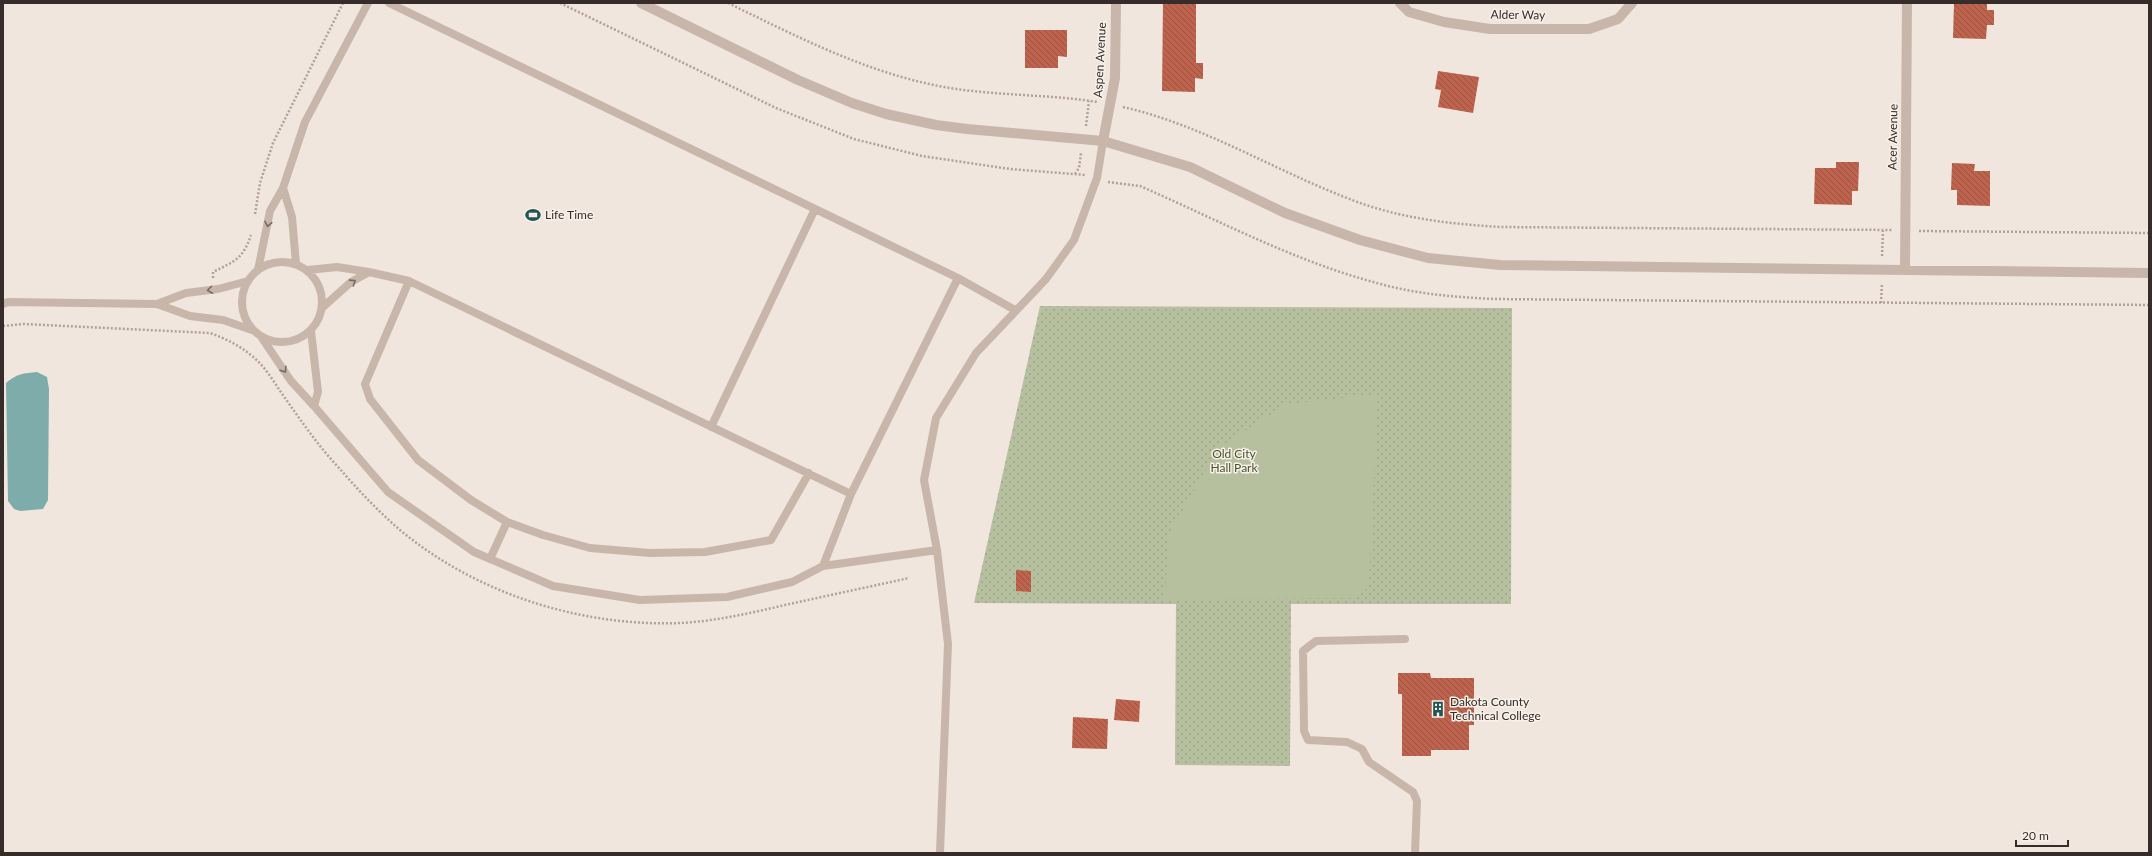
<svg xmlns="http://www.w3.org/2000/svg" width="2152" height="856" font-family="Lato,sans-serif">
<style>
.grass{fill:url(#grass-dots)}
.garden{fill:#b6bf9e}
.water{fill:#7eacab}
.building{fill:url(#building-back-hatch)}
.lines{fill:none;stroke-linecap:round;stroke-linejoin:round}
.path{stroke:#b4a094;stroke-width:2.5;stroke-dasharray:2 2;stroke-linecap:butt}
.service{stroke:#c8b6aa;stroke-width:8}
.minor{stroke:#c8b6aa;stroke-width:10}
.oneway{stroke:#786a63}
.labels{text-anchor:middle;stroke-width:3;stroke-linejoin:round;paint-order:stroke}
.street-label{font-size:12px;fill:#362c29;stroke:#f8f1e9}
.poi-label{font-size:12px;fill:#362c29;stroke:#f8f1e9;text-anchor:start}
.park-label{font-size:12px;fill:#47522e;stroke:#f8f1e9}
</style>
<defs>
<pattern id="grass-dots" width="8" height="8" patternUnits="userSpaceOnUse"><rect width="8" height="8" fill="#b6bf9e"/><path d="M2 2h.1M6 6h.1" fill="none" stroke="#9da488" stroke-width="1.8" stroke-linecap="round"/></pattern>
<pattern id="building-back-hatch" width="6" height="6" patternUnits="userSpaceOnUse"><rect width="6" height="6" fill="#bd634e"/><path d="M-1 5l2 2M0 0l6 6M5-1l2 2" fill="none" stroke="#9a5241"/></pattern>
</defs>
<rect width="100%" height="100%" fill="#f0e6dd"/>
<path class="grass" d="M1040 306 1512 308 1511 604H1291L1290 766 1175 765 1176 604 974 603Z"/>
<path class="garden" d="M1378 394 1369 587 1357 598 1165 599 1168 535 1219 447 1287 404Z"/>
<path class="water" d="M37 372 47 377 49 389 48 500 43 509 20 511 14 509 8 501 6 383C16 374 24 373 37 372Z"/>
<path class="building" d="M1163 3H1196V63H1203V79L1195 78V92L1162 91Z
M1954 3H1987V10H1994V25H1987L1986 39 1953 38Z
M1025 30H1067V57L1058 56V68H1025Z
M1438 71 1479 77 1473 113 1438 107 1441 90 1435 89Z
M1836 162H1859L1858 191H1852V205L1814 204 1815 168H1836Z
M1952 163 1975 164 1974 171H1990V206L1957 205V190H1951Z
M1016 570 1031 571V592L1016 591Z
M1398 673H1430L1431 678H1474V725H1469V750H1431V756H1402V694H1398Z
M1116 699 1140 701 1139 722 1114 720Z
M1073 717 1108 719 1107 749 1072 748Z"/>
<g class="lines">
<path class="path" d="M560 3 776 108 854 139 922 156 1010 169 1086 175
M728 3C798 37 867 73 944 87 995 96 1047 94 1098 102
M1123 107C1202 125 1272 169 1347 198 1396 218 1449 224 1501 227L1892 230
M1086 126 1089 101
M1075 174 1079 168 1081 153
M1108 182 1140 186C1218 220 1294 261 1377 283 1415 294 1454 297 1494 299L2149 305
M255 214 260 183 273 143 343 3
M1919 231 2149 233
M1882 256 1883 231
M213 278V272C235 261 243 259 251 235
M1881 303 1882 283
M3 326 24 324 210 333C226 339 239 345 252 356 266 367 275 384 285 398 302 422 319 447 340 469 358 490 379 512 400 530 477 594 581 627 681 623 716 621 751 613 785 605 826 596 868 587 909 578"/>
<path class="service" d="M389 3 958 278 1015 310
M283 188 292 217 296 264
M242 302a40 40 0 1 1 80 0a40 40 0 1 1-80 0Z
M258 270 270 211 283 188 305 122 368 3
M308 270 337 267 369 272 351 282 323 307
M369 272 409 281 851 494 958 278
M248 281 218 289 186 293 157 304 190 316 223 320 252 330
M409 281 365 384 370 399 418 460 471 500 507 522 543 535 590 548 650 553 705 552 771 540 809 473
M3 304 8 302 157 304
M262 338 291 381 314 406 318 392 311 331
M314 406 388 492 474 552 553 586 640 600 727 597 792 582 823 566 851 494
M711 427 815 209
M490 559 507 522
M823 566 937 550
M1405 639 1316 641 1303 651 1304 731 1308 740 1347 742 1362 749 1369 762 1413 792 1417 801 1415 853
M940 853 948 644 937 550 924 480 936 418 976 353 1046 279 1074 240 1097 178 1103 141"/>
<path class="minor" d="M641 3 798 80 852 103 886 114 936 125 967 129 1103 141 1190 167 1285 213 1360 240 1428 258 1500 265 2149 273
M1400 3 1409 12 1444 22 1490 29H1589L1618 19 1632 3
M1103 141 1115 78 1116 3
M1905 270 1907 3"/>
</g>
<defs><path id="oneway-chevron" d="M-2-3.5L2.5 0L-2 3.5" fill="none" stroke-width="1.6" stroke-linecap="round" stroke-linejoin="round"/></defs>
<g class="oneway">
<use href="#oneway-chevron" transform="translate(268 224) rotate(101)"/>
<use href="#oneway-chevron" transform="translate(353 282) rotate(-33)"/>
<use href="#oneway-chevron" transform="translate(210 290) rotate(172)"/>
<use href="#oneway-chevron" transform="translate(284 370) rotate(57)"/>
</g>
<defs>
<g id="stadium-bare" transform="scale(1.2)"><path d="M0-5a6.5 5 0 1 0 0 10a6.5 5 0 1 0 0-10ZM-3.5-1.8h7v3.6h-7Z" fill="#215454" stroke="#f8f1e9" stroke-width="2.5" paint-order="stroke"/></g>
<g id="building-bare" transform="scale(1.2)"><path d="M-4-6H4V6H1V3H-1V6H-4ZM-2.5-4.3h1.7v1.8h-1.7ZM.8-4.3h1.7v1.8H.8ZM-2.5-1h1.7V.8h-1.7ZM.8-1h1.7V.8H.8Z" fill="#215454" stroke="#f8f1e9" stroke-width="2.5" paint-order="stroke"/></g>
</defs>
<g fill-rule="evenodd">
<use href="#stadium-bare" x="533" y="215"/>
<use href="#building-bare" x="1438" y="709"/>
</g>
<g class="labels">
<g class="street-label">
<text transform="translate(1518 15) rotate(1)" y="4">Alder Way</text>
<text transform="translate(1100 60) rotate(-87)" y="4">Aspen Avenue</text>
<text transform="translate(1893 137) rotate(-89)" y="4">Acer Avenue</text>
</g>
<g class="poi-label">
<text x="545" y="219">Life Time</text>
<text x="1450" y="706">Dakota County<tspan x="1450" dy="14">Technical College</tspan></text>
</g>
<g class="park-label">
<text x="1234" y="458">Old City<tspan x="1234" dy="14">Hall Park</tspan></text>
</g>
</g>
<rect width="2152" height="856" fill="none" stroke="#362c29" stroke-width="8"/>
<path d="M2016 840v6h52v-6" fill="none" stroke="#362c29" stroke-width="2"/>
<text x="2022" y="840" font-size="12" fill="#362c29" stroke="#f8f1e9" stroke-width="3" paint-order="stroke">20 m</text>
</svg>
